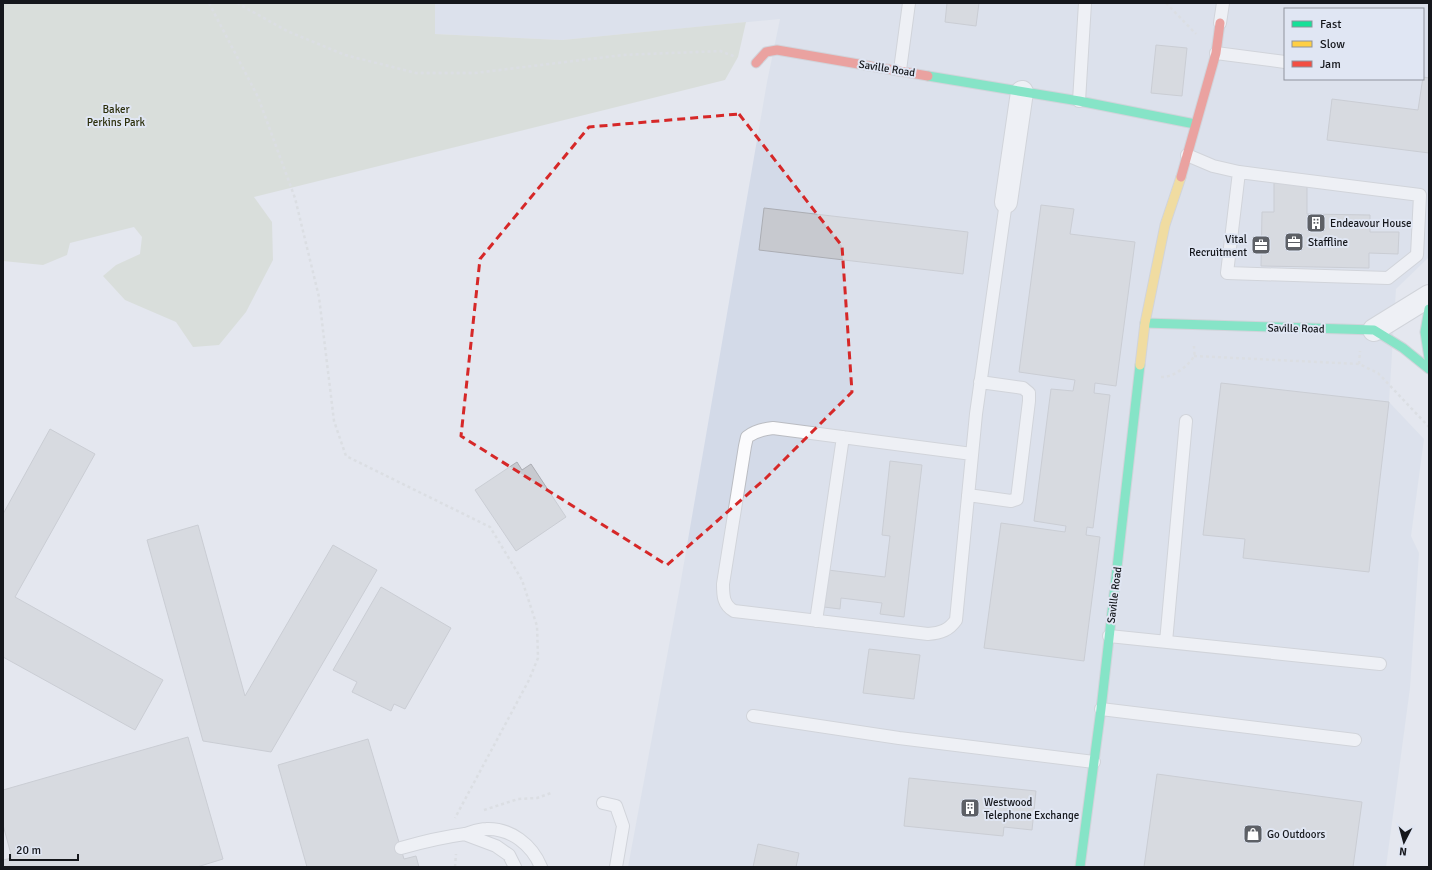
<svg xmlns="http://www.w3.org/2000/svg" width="1432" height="870" font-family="Signika,sans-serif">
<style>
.built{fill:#d3dae8;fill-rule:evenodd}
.green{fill:#cdd2c4}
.building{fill:#c7c9cf;stroke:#abadb3}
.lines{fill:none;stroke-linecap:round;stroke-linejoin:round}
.lane-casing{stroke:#babcc2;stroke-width:14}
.street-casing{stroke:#babcc2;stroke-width:24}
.fast-casing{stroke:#babcc2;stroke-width:11}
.slow-casing{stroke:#babcc2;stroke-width:11}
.jam-casing{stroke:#babcc2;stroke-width:11}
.path{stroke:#d1d3d5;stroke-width:2.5;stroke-dasharray:3 3;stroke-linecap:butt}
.lane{stroke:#fbfbfd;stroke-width:12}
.street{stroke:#fbfbfd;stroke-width:22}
.fast{stroke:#16e098;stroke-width:9}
.slow{stroke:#ffcf43;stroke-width:9}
.jam{stroke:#f24e42;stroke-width:9}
.marked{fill:none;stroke:#d62828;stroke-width:3;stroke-dasharray:8 5;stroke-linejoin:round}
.labels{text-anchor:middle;stroke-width:4;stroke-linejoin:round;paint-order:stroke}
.street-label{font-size:11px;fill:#15171c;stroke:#e0e6f3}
.park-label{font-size:11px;fill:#2a2d09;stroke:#e0e6f3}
.poi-label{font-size:11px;fill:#15171c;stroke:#e0e6f3;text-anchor:start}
</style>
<rect width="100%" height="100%" fill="#e4e7ef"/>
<path class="built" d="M435 3H1429V257L1396 289 1389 402 1424 439 1411 536 1419 553 1410 688 1386 867H628L680 586 767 82 780 19 562 40 435 34ZM1285 9H1423V79H1285Z"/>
<path class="green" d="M3 3H435V34L562 40 746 22 738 57 725 80 254 197 272 222 273 260 246 312 219 345 193 347 176 322 125 300 103 276 116 265 140 254 142 237 134 227 70 243 67 255 43 265 3 261Z"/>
<path class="building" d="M947 3H979L976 26 945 22Z
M1156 45 1187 48 1182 96 1151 93Z
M1423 77 1429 78V153L1327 140 1332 99 1418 110Z
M1274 183H1307V214L1370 215V232H1399L1398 254 1369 253V268L1261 266 1262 212H1274Z
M1041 205 1074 209 1070 234 1135 242 1116 386 1095 383 1094 393 1110 395 1093 528 1087 527 1086 535 1100 537 1084 661 984 648 1001 523 1065 532 1066 526 1034 521 1051 389 1073 391 1075 380 1019 372Z
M764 208 968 232 963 274 759 250Z
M1221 383 1389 402 1369 572 1243 558 1245 539 1203 535Z
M50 429 95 454 15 597 163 680 135 730 3 657V514Z
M890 461 922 465 904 617 880 614 882 603 841 598 840 609 824 607 828 570 885 577 890 536 882 535Z
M517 462 522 470 531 464 566 517 516 551 475 490Z
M198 525 245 696 333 545 377 570 271 752 203 741 147 540Z
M381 587 451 628 405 709 394 704 391 711 352 692 357 682 333 670Z
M869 649 920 655 914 699 863 693Z
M188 737 223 859 197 867H3V860L12 858 3 825V790Z
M368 739 404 859 416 856 419 867H307L278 765Z
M1157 774 1362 802 1353 867H1144Z
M909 778 1036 791 1032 830 1004 827 1003 836 904 826Z
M758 844 799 853 796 867H753Z"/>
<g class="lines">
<g class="lane-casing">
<path id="lane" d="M1220 23 1223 3
M1216 53 1285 62
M900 70 909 3
M1079 101 1085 3
M1187 155 1213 166 1239 172 1420 195 1417 255 1388 278 1227 273 1239 172
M972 454 773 428C764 429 755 431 747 437L745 446 723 584C723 595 723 605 734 611L928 634C941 633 949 630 956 620L976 414 1006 202
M968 495 1011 501 1017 499 1029 401V393L1023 388 980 382
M816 621 843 437
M1109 636 1380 664
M1166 642 1186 421
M1101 709 1355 740
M753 716 899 738 1094 762
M603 803 616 806 623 826 616 867
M464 834 496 846 509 855 515 867
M401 848C422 842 443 837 465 834 472 832 479 829 486 829 511 828 532 845 541 867"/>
</g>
<g class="street-casing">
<path id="street" d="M1006 202 1022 92
M1374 330 1429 296"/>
</g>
<g class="fast-casing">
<path id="fast" d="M928 76 1079 101 1195 124
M1429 309 1425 332 1429 358
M1145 323 1374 330 1403 348 1429 369
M1080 867 1101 709 1140 365"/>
</g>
<g class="slow-casing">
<path id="slow" d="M1140 365 1145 323 1165 225 1181 177"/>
</g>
<g class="jam-casing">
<path id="jam" d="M756 63 766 52 777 50 928 76
M1181 177 1216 53 1220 23"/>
</g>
<path class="path" d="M209 3 258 97 295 198 319 297 334 421 346 456 490 527 522 580 537 626 538 658 529 680 455 818
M237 3 287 31 345 55 416 73H475L623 55 720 51 736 57
M1166 3 1196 34
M1194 356 1359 364 1378 373 1429 427
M1359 364 1360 351
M1161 377C1172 378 1189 366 1194 356 1195 354 1194 349 1194 346
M484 810 518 799 537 798 551 793
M455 867 456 854"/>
<use href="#lane" class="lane"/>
<use href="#street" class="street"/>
<use href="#fast" class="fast"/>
<use href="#slow" class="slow"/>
<use href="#jam" class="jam"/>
</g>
<path d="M0 0H1432V870H0ZM739 114 842 246 852 392 765 479 667 565 461 436 480 259 589 127Z" fill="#e4e7ef" fill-opacity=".55" fill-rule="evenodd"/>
<path class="marked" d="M739 114 842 246 852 392 765 479 667 565 461 436 480 259 589 127Z"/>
<defs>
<g id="building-square" transform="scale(1)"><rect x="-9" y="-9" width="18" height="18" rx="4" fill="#5d6066" stroke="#e0e6f3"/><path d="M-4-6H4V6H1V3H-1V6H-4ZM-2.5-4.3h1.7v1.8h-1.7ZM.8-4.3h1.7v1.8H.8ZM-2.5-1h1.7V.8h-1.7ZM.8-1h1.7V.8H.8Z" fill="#fff"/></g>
<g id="office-square" transform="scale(1)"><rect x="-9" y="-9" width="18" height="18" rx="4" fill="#5d6066" stroke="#e0e6f3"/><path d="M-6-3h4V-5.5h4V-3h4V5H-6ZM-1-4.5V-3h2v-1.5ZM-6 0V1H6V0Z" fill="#fff"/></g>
<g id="shop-square" transform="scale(1)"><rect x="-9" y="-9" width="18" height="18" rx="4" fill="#5d6066" stroke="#e0e6f3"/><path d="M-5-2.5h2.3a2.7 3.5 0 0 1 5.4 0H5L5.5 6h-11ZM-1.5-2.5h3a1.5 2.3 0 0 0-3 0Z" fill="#fff"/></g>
</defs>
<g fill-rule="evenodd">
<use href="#building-square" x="1316" y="223"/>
<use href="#office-square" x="1294" y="242"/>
<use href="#office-square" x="1261" y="245"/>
<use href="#building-square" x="970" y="808"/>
<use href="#shop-square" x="1253" y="834"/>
</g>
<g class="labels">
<g class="street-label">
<text transform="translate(887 68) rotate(9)" y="4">Saville Road</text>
<text transform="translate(1296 328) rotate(1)" y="4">Saville Road</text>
<text transform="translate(1114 595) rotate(-83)" y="4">Saville Road</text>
</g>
<g class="park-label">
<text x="116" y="113">Baker<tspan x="116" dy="13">Perkins Park</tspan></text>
</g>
<g class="poi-label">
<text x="1330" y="227">Endeavour House</text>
<text x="1247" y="243" text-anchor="end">Vital<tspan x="1247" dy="13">Recruitment</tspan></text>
<text x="1308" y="246">Staffline</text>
<text x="984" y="806">Westwood<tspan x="984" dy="13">Telephone Exchange</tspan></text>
<text x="1267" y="838">Go Outdoors</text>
</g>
</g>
<rect width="1432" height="870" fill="none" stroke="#15171c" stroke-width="8"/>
<rect x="1284" y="8" width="140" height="72" fill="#e0e6f3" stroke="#8f939d"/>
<rect x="1292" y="21" width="20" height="6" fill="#16e098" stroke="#8f939d"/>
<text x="1320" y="28" font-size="12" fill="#15171c">Fast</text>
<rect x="1292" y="41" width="20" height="6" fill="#ffcf43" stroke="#8f939d"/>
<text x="1320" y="48" font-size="12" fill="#15171c">Slow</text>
<rect x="1292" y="61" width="20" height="6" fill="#f24e42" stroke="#8f939d"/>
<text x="1320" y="68" font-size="12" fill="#15171c">Jam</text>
<g transform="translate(1404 842) rotate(186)" stroke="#e0e6f3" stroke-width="3" paint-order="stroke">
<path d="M0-3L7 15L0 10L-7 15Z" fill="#15171c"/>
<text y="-6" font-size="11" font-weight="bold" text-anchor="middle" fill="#15171c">N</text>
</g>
<path d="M10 854v6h68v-6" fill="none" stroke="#15171c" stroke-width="2"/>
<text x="16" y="854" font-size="12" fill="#15171c" stroke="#e0e6f3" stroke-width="3" paint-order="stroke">20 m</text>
</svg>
